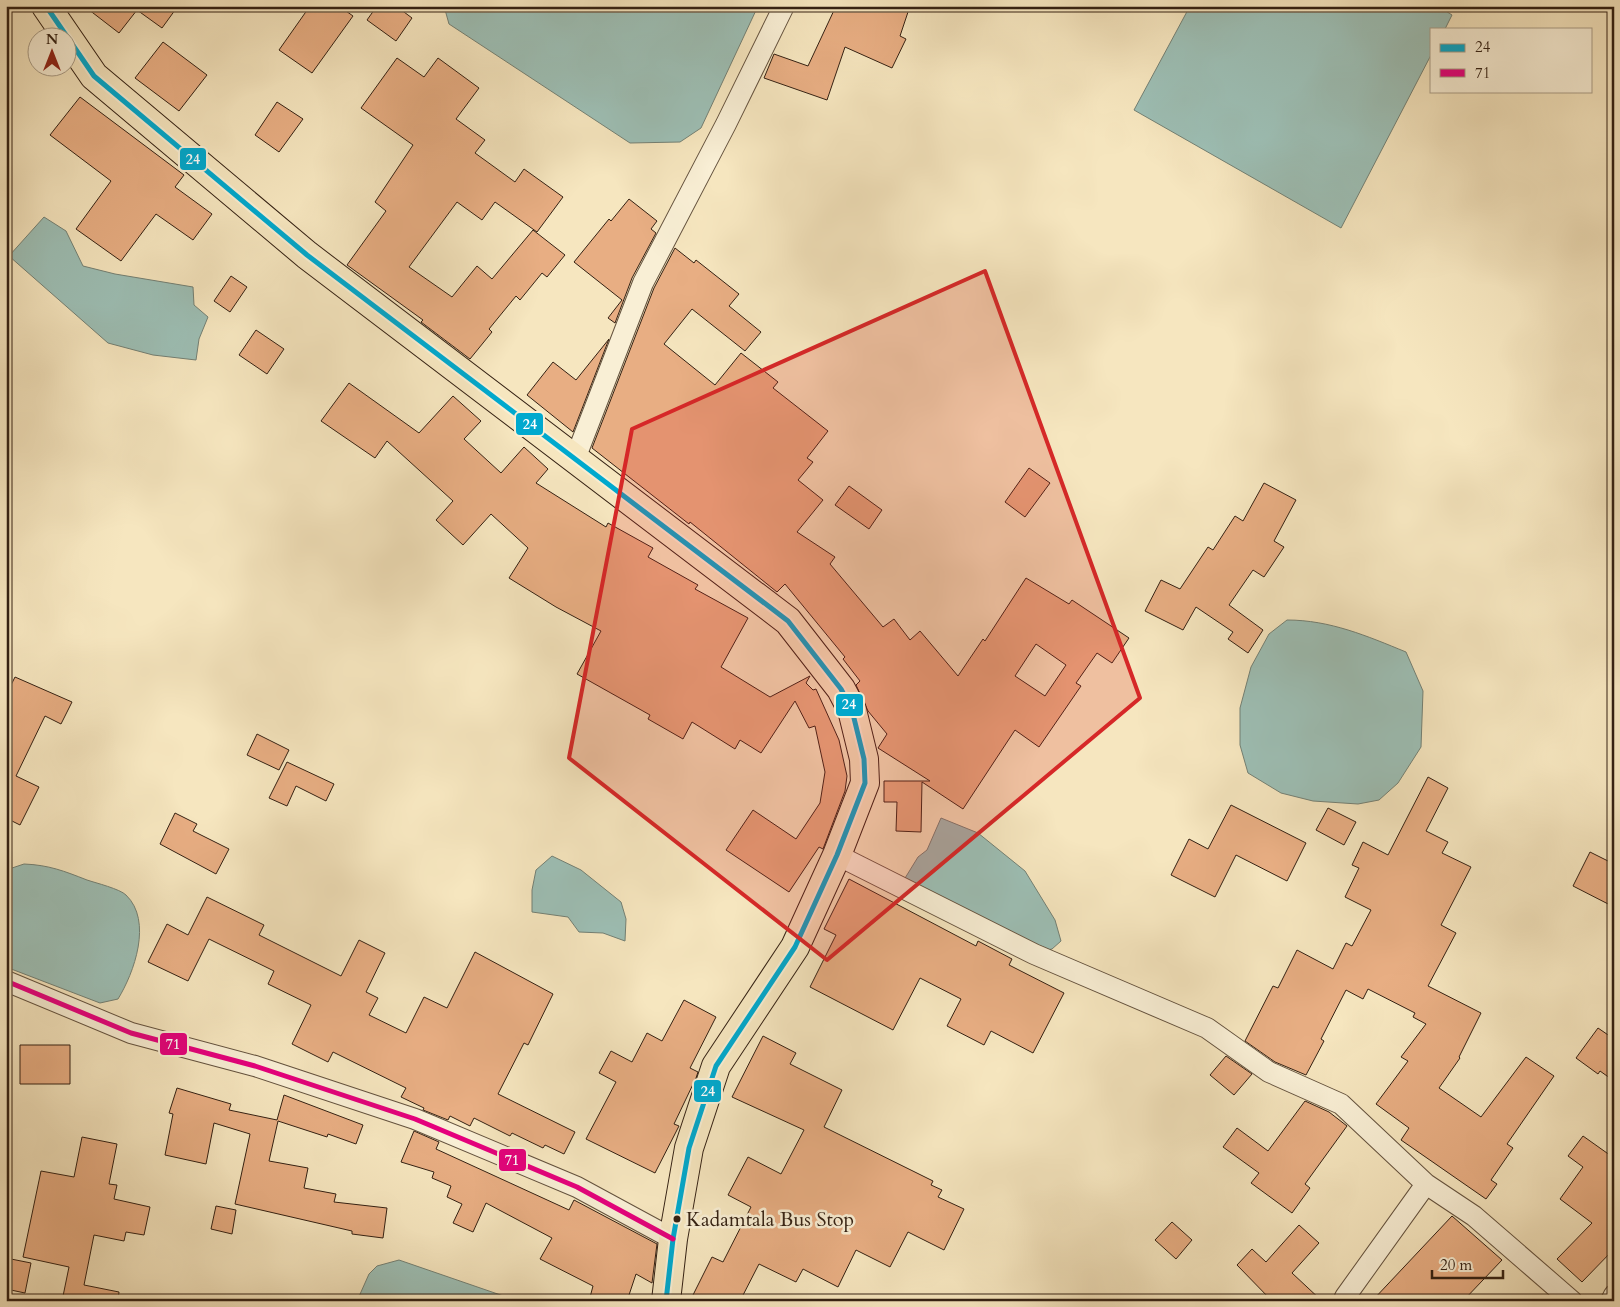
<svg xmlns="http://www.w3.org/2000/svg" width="1620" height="1307" font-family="Cardo,serif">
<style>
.water{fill:#9dbfb5;stroke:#738074}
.building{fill:#e8ae83;stroke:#342113;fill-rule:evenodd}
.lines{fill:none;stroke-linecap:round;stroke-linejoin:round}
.street-casing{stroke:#64523e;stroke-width:22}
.highway-casing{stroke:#342113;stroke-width:30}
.street{stroke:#f9efd5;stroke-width:20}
.highway{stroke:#f6e6bf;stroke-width:28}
.bus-1-casing{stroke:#f9efd5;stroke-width:9}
.bus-2-casing{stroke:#f9efd5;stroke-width:9}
.bus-1{stroke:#00a9ce;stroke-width:5}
.bus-2{stroke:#e5007d;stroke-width:5}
.marked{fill:#d62828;fill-opacity:0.2;stroke:#d62828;stroke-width:4;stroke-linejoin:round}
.bus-dot{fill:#342113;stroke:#f9efd5;stroke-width:2}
.labels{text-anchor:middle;stroke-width:5;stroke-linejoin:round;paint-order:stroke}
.bus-label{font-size:20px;fill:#342113;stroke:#f9efd5;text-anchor:start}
.line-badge{stroke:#f9efd5;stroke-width:2}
.badge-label{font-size:14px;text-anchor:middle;font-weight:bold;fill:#fff}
</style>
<rect width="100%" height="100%" fill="#f6e6bf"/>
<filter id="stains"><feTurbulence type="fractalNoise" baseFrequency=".004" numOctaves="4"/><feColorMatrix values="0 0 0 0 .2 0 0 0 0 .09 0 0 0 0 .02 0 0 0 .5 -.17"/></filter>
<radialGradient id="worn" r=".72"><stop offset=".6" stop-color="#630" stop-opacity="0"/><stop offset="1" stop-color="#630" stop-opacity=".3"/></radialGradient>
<path class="water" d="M444 6H758L701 128 680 142 630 143 449 24Z
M1190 6H1438L1452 15 1445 29H1431V55L1341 228 1134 110Z
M44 217 66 231 83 266 115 274 193 287 194 305 208 317 199 339 196 360 153 355 108 343 9 256Z
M1287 620C1330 620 1367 636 1406 652L1423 691 1421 747 1398 783 1379 800 1358 804 1313 801 1281 793 1248 773 1240 745V708L1251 667 1269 634Z
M941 818 978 833 1025 871 1055 920 1061 941 1052 949 1038 952 902 883 918 857 927 850Z
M552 856 581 870 621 902 626 919 625 941 603 933 579 932 568 917 532 912V890L536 870Z
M24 864C49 865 64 871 87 880 96 883 120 889 126 895 153 921 134 973 118 999L100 1003 6 967V870Z
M399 1260 518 1301H357L369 1274 377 1266Z"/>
<path class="building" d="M84 6H178L162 28 137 10 119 33Z
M310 6H339L353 16 312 73 279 50Z
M377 6H396L412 18 396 41 367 20Z
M836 6H910L900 36 906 39 892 68 845 47 827 100 764 78 774 54 808 66Z
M163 42 207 75 179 111 135 78Z
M397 58 424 77 438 58 479 88 456 119 485 140 475 153 515 182 524 169 563 197 537 232 495 202 482 220 457 202 409 267 452 297 477 266 492 279 533 230 565 255 547 277 542 273 520 300 516 296 489 329 492 332 470 359 421 322 423 320 347 265 386 211 375 202 413 145 361 108Z
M80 97 184 175 175 187 212 214 193 240 156 214 121 261 76 229 111 181 50 135Z
M277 102 303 119 279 152 255 135Z
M629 199 657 221 651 229 656 233 632 278 615 323 608 318 622 300 574 262 609 219 611 221Z
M675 248 694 263 696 260 739 294 729 306 761 332 745 351 692 309 664 344 715 385 741 353 778 382 773 388 828 431 807 458 813 462 798 480 823 500 797 532 835 557 830 564 883 627 894 619 910 640 920 631 958 676 983 639 985 641 1026 578 1069 604 1072 600 1129 638 1112 663 1097 653 1076 683 1081 686 1039 747 1015 730 963 809 922 782 921 832 896 831 897 802H884V781H930L878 748 887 734 868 711 856 685 860 681 843 659 845 657 785 584 777 592 690 522 689 524 592 448 654 288ZM1036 644 1066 665 1045 696 1015 676Z
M231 276 247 287 230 312 214 301Z
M256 330 284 349 267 374 239 355Z
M609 339 573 432 527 395 553 362 576 380Z
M349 383 419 433 453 396 481 421 464 439 501 473 524 447 548 469 536 483 606 527 608 523 653 548 648 557 698 585 695 589 748 618 721 667 770 697 810 676 806 683 813 690 816 689 839 740 847 776 845 791 823 849 819 847 789 892 726 850 753 810 796 839 820 803 825 772 815 726 809 728 795 701 761 753 740 740 735 749 692 722 683 739 648 719 650 715 577 674 601 631 556 607 509 578 528 548 491 514 463 545 436 520 453 501 387 441 375 458 321 421Z
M1029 468 1050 483 1025 517 1005 502Z
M1264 483 1296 500 1274 541 1284 547 1264 577 1253 570 1229 605 1263 630 1248 653 1228 639 1233 632 1196 607 1183 630 1145 611 1161 580 1180 589 1208 547 1213 550 1235 516 1243 521Z
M849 486 882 510 869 529 835 505Z
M15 677 72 702 61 724 45 716 16 776 39 787 20 825 6 818V695Z
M257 734 289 750 279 770 247 755Z
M287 762 334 784 326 801 296 786 287 806 269 798Z
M1428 777 1448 788 1426 831 1448 842 1442 853 1471 867 1441 925 1456 933 1428 986 1481 1013 1459 1057 1460 1058 1439 1088 1481 1117 1526 1057 1554 1076 1507 1144 1513 1148 1491 1180 1497 1184 1486 1199 1401 1140 1409 1128 1376 1104 1408 1061 1401 1057 1426 1024 1413 1017 1415 1013 1368 989 1363 999 1346 990 1321 1039 1324 1041 1306 1075 1275 1062 1245 1041 1273 986 1278 988 1297 950 1333 969 1346 943 1352 946 1371 910 1345 897 1359 868 1352 865 1363 842 1388 855Z
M1231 805 1306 843 1287 881 1236 855 1215 897 1171 875 1189 839 1208 849Z
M1328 808 1356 822 1344 845 1316 830Z
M175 813 197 824 193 831 229 849 216 874 160 844Z
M1590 852 1614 864V907L1573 886Z
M849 879 976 946 978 941 1012 959 1009 965 1064 993 1033 1053 991 1031 984 1045 947 1026 961 999 920 978 893 1030 810 987 836 935 824 929Z
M207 897 264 925 259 935 341 976 359 940 385 953 366 992 378 998 369 1015 406 1033 424 997 447 1008 475 952 553 994 528 1045 524 1043 498 1094 575 1132 564 1154 545 1145 543 1148 512 1133 510 1136 474 1118 470 1126 450 1116 448 1120 423 1110 424 1108 401 1097 406 1088 333 1052 328 1062 292 1044 311 1005 268 984 274 971 213 941 209 939 188 981 148 962 167 924 188 935Z
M684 1000 716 1017 690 1068 698 1072 696 1078 674 1124 679 1126 655 1173 586 1139 616 1082 599 1073 611 1051 632 1062 647 1033 662 1041Z
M1598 1028 1614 1039V1081L1600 1071 1598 1074 1576 1058Z
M763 1036 796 1053 790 1064 842 1090 824 1127 933 1181 931 1185 942 1190 938 1197 964 1209 944 1250 908 1232 890 1267 856 1250 838 1287 803 1269 796 1282 759 1264 740 1301H690L712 1257 723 1262 751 1207 728 1195 748 1157 781 1174 804 1130 732 1097Z
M20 1045H70V1084H20Z
M1226 1056 1252 1074 1234 1095 1210 1075Z
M177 1088 231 1104 229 1110 277 1120 284 1095 363 1125 356 1144 328 1134 327 1137 278 1121 269 1161 308 1168 304 1188 336 1194 334 1202 387 1208 383 1238 352 1234V1231L235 1204 250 1134 214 1123 206 1164 165 1155 173 1114 169 1113Z
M1305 1101 1329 1112 1347 1126 1305 1184 1310 1188 1292 1213 1251 1183 1259 1173 1223 1147 1237 1128 1268 1151Z
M414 1131 439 1142 436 1149 569 1210 574 1200 657 1244 652 1283 636 1274 627 1301H589L593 1286 540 1259 552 1238 486 1203 473 1232 453 1223 462 1204 447 1197 451 1186 432 1178 434 1172 401 1162Z
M1583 1136 1614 1158V1249L1582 1282 1557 1259 1592 1223 1560 1199 1583 1167 1568 1156Z
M82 1137 117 1144 109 1184 117 1185 114 1199 150 1207 144 1235 126 1232 124 1241 94 1235 84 1285 119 1292 118 1301H62L69 1267 23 1257 41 1171 74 1177Z
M216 1206 236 1210 232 1234 211 1229Z
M1452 1216 1502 1260 1463 1301H1372Z
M1172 1222 1192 1240 1176 1259 1155 1240Z
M1299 1225 1319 1243 1292 1273 1322 1301H1272L1237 1265 1252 1249 1266 1262Z
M6 1258 31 1263 25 1293 6 1289Z"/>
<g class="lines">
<g class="street-casing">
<path id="street" d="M575 459 643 283 726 124 784 6
M837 855 1034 954 1207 1028 1269 1072 1341 1104 1426 1184
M6 981 131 1033 255 1066 415 1119 577 1187 673 1239
M1345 1297 1426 1184 1474 1216 1572 1301
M1611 1301 1614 1295"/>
</g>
<g class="highway-casing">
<path id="highway" d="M46 6 94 76 307 255 788 621 841 689 852 710 864 759 865 783 837 855 795 947 716 1066 689 1148 673 1239 666 1301"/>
</g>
<use href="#street" class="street"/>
<use href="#highway" class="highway"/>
<g class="bus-1-casing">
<path id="bus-1" d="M46 6 94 76 307 255 788 621 841 689 852 710 864 759 865 783 837 855 795 947 716 1066 689 1148 673 1239 666 1301"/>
</g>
<g class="bus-2-casing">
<path id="bus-2" d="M6 981 131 1033 255 1066 415 1119 577 1187 673 1239"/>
</g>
<use href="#bus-1" class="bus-1"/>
<use href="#bus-2" class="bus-2"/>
</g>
<path class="marked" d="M985 271 1140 698 827 960 569 758 632 429Z"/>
<circle class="bus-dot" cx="677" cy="1219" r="4.5"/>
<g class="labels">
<g class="bus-label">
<text x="686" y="1226">Kadamtala Bus Stop</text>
</g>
</g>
<g class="line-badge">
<rect x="179" y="147" width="28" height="24" rx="5" fill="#00a9ce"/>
<rect x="515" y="412" width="29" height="24" rx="5" fill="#00a9ce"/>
<rect x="835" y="693" width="29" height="24" rx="5" fill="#00a9ce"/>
<rect x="159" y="1032" width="29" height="24" rx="5" fill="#e5007d"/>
<rect x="693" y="1079" width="29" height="24" rx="5" fill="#00a9ce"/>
<rect x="498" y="1148" width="29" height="24" rx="5" fill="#e5007d"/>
</g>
<g class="badge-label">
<text x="193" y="164">24</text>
<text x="530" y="429">24</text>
<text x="849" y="709">24</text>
<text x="173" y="1049">71</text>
<text x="708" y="1096">24</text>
<text x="512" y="1165">71</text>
</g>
<rect width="1620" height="1307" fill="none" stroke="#f6e6bf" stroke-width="25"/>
<rect x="8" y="8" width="1605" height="1292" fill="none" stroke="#342113" stroke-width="2.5"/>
<rect x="12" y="12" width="1595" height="1282" fill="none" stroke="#342113"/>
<rect x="1430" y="28" width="162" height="65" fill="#f9efd5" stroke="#aa9d87"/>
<rect x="1440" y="44" width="25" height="8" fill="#00a9ce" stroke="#aa9d87"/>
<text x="1475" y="52" font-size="15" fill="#342113">24</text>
<rect x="1440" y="69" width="25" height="8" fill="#e5007d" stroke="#aa9d87"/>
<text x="1475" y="78" font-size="15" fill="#342113">71</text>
<g transform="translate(52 52)"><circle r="24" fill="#f9efd5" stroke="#aa9d87"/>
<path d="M0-4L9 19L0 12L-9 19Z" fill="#8f2418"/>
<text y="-8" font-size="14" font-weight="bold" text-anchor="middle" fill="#342113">N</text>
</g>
<path d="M1432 1270v8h71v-8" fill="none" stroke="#342113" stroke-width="2.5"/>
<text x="1440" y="1270" font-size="15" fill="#342113" stroke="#f9efd5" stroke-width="4" paint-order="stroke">20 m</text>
<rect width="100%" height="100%" filter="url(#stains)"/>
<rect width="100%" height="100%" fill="url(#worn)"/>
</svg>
